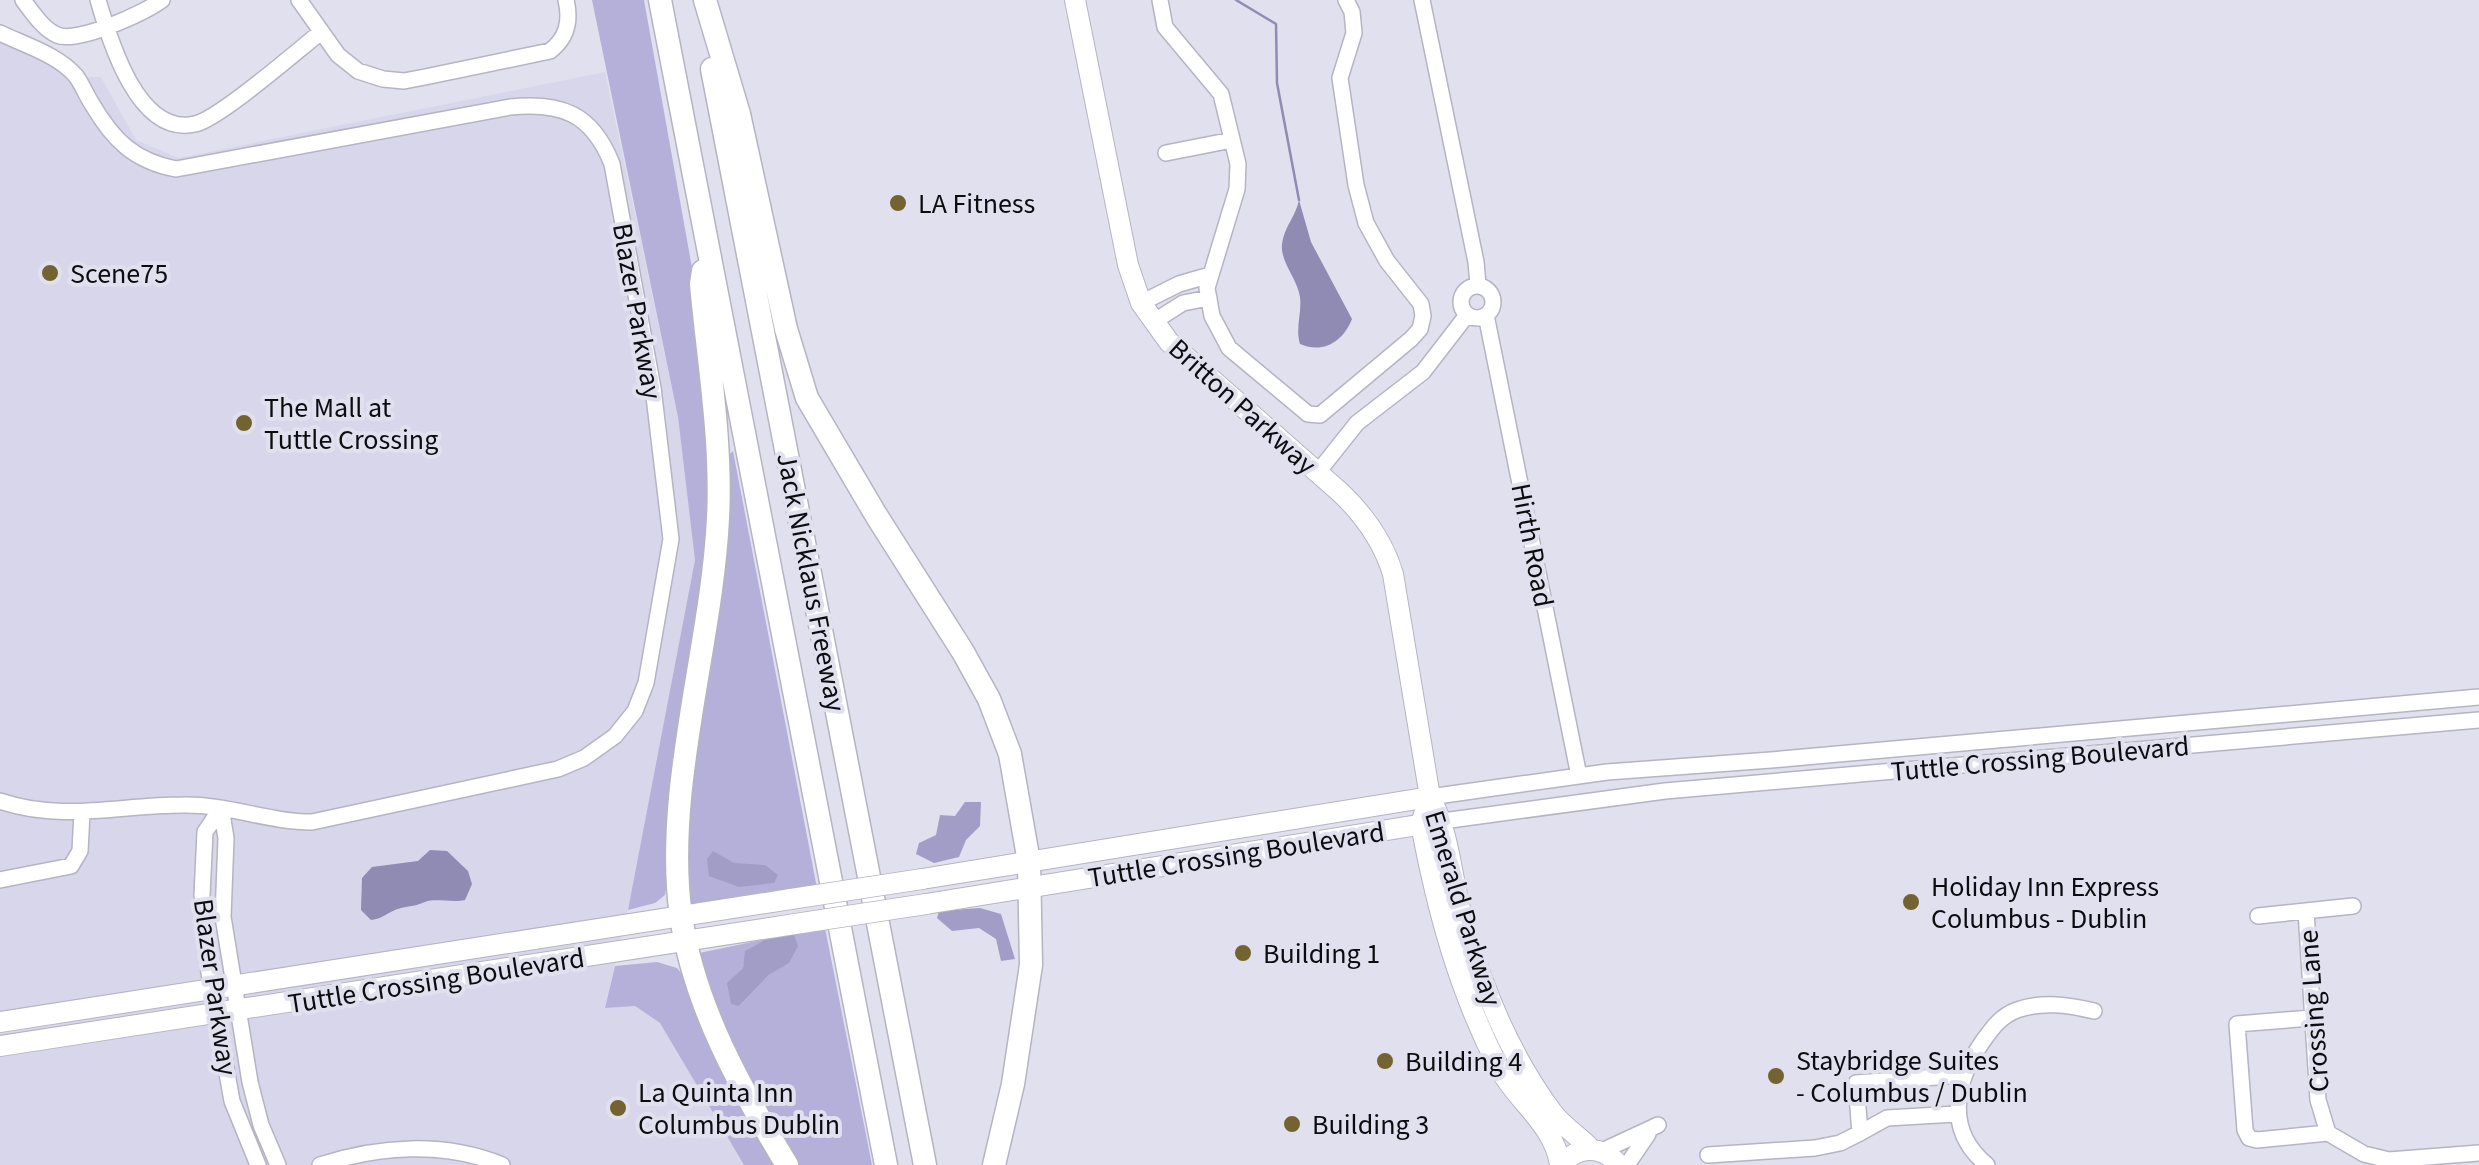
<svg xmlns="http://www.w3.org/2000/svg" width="2479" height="1165" font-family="'Source Sans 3',sans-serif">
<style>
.built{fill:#d7d6eb}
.green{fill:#b4b0d9}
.forest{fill:#a29dc7}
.water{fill:#8f8bb3}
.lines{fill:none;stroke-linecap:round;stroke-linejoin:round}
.stream{stroke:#8f8bb3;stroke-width:2.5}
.minor-casing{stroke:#b5b4c2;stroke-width:18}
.major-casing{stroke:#b5b4c2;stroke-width:22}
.highway-casing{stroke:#b5b4c2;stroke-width:25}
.minor{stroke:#fff;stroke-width:15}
.major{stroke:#fff;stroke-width:20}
.highway{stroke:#fff;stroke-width:22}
.major-bridge-casing{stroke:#b5b4c2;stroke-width:22;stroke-linecap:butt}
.major-bridge{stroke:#fff;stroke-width:20}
.poi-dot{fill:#736330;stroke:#e1e0ee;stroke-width:4}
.labels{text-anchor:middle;stroke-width:8;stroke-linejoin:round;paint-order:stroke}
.poi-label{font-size:28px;fill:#0c0c10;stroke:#e1e0ee;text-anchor:start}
.street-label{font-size:28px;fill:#0c0c10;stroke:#e1e0ee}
</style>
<rect width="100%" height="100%" fill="#e1e0ee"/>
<path class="built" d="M0 33 77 77H101L136 140 179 158 605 72 678 417 695 560 632 892 605 1007 635 1006 660 1023 744 1165H0Z"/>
<path class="green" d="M592 0H644L694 279 711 469 706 566 682 702 666 818 668 877 665 895 655 903 628 910 695 560 678 417Z
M733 451 817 888 691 907 687 835 725 458Z
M825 928 872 1165H795L714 1011 699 953 766 939 746 951 743 968 728 983 739 1006 769 975 789 962 793 932Z
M657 962 677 968 688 981 778 1165H744L660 1023 635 1006 605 1008 615 966Z"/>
<path class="forest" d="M965 802H981L980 826 966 840 959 857 934 863 916 854 919 843 936 835 940 815 955 816Z
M713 851 734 863 765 865 778 875 774 883 739 887 709 876 707 859Z
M980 908 1001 914 1015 959 1001 961 996 939 979 928 952 931 937 918 939 911Z
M793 932 798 946 789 963 769 975 739 1006 731 1004 727 983 743 968 745 951 766 939Z"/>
<path class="water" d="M1299 200 1311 242 1352 319C1343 342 1323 354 1300 344 1295 328 1302 314 1300 297 1297 278 1280 262 1282 244 1284 227 1296 216 1299 200Z
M430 850 447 851 468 871 472 884 465 900C453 903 436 898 425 902 416 906 410 906 401 908 389 911 383 919 371 920L361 910 362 878 372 867 418 861Z"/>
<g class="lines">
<path class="stream" d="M1236 0 1276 24 1277 83 1299 200"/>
<g class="minor-casing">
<path id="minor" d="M23 0C32 12 43 29 57 35 77 44 144 13 162 0
M98 0C110 41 138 137 195 124 219 119 297 51 321 32
M299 0 338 55 358 71 383 79 404 81 425 77 550 51C567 38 571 21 566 0
M1160 0 1165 27 1221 94 1238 164 1237 189 1207 288 1212 316 1229 348 1308 414 1320 415 1411 339 1420 329 1423 316 1421 304 1387 261 1366 223 1356 185 1340 78 1354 33 1352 12 1346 0
M1422 0 1476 262 1478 285
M0 33C25 45 58 55 76 76 82 84 86 95 92 104 113 140 134 161 176 169L510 107C561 102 592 113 612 164L653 388 671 539 646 683 635 711 615 736 584 758 558 769 312 822C268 822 227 804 183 805 118 805 63 822 0 801
M1166 153 1232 140
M1461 302a16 16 0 1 1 32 0a16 16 0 1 1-32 0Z
M1141 303 1179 284 1210 275
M1486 315 1579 776
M1153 322 1183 303 1209 298
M1318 472 1357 423 1423 372 1467 315
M1430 797 1607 772 1771 760 2479 697
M221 808 205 832 202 895 209 973 232 1101 258 1165
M221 808 226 838 223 917 250 1082 261 1125 278 1165
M1443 821 1665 791 2479 720
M0 880 71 866 80 851 82 812
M2306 911 2318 1100 2328 1133 2364 1154 2389 1160 2479 1153
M2258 916 2353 906
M2311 1018 2237 1024 2245 1130 2249 1138 2257 1140 2328 1133
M1860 1133 1887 1118 1956 1114
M1602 1151 1658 1125
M1708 1155 1815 1148 1840 1143 1860 1133 1856 1083 1963 1075
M320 1165C378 1146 444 1141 502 1165
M1627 1165 1648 1134
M1987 1165C1944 1130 1955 1081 1983 1041 1993 1027 2001 1016 2017 1010 2043 1001 2069 1005 2094 1011"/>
</g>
<g class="major-casing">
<path id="major" d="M1075 0 1128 265 1141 303 1169 342 1341 493C1365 516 1383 541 1393 574L1430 797C1450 834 1451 876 1462 916 1481 985 1509 1054 1552 1112 1563 1127 1579 1136 1591 1149
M1424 814 1421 824C1437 910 1459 991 1499 1068 1518 1102 1555 1126 1560 1165
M922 879 1430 797
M926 904 1443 821
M0 1022 791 899
M0 1046 795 924
M1562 1165C1578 1145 1602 1145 1619 1165"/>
</g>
<g class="highway-casing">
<path id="highway" d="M660 0 886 1165
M705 0 739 114 786 329 807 398 876 515 963 652 989 699 1010 754 1029 862 1031 965 1013 1084 994 1165
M712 69 925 1165
M703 271 701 284C708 361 722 440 718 518 712 645 663 791 681 916 694 1006 741 1089 787 1165"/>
</g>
<use href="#minor" class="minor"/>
<use href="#major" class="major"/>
<use href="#highway" class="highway"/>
<g class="major-bridge-casing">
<path id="major-bridge" d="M791 899 922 879
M795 924 926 904"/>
</g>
<use href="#major-bridge" class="major-bridge"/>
</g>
<g class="poi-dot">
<circle cx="898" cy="203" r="10"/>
<circle cx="50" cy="273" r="10"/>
<circle cx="244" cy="423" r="10"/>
<circle cx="1911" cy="902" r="10"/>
<circle cx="1243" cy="953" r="10"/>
<circle cx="1385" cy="1061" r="10"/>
<circle cx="1776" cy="1076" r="10"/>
<circle cx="618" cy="1108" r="10"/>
<circle cx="1292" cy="1124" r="10"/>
</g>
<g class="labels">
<g class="poi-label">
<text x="918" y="213">LA Fitness</text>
<text x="70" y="283">Scene75</text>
<text x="264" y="417">The Mall at<tspan x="264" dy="32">Tuttle Crossing</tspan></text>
<text x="1931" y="896">Holiday Inn Express<tspan x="1931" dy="32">Columbus - Dublin</tspan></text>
<text x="1263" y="963">Building 1</text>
<text x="1796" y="1070">Staybridge Suites<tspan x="1796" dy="32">- Columbus / Dublin</tspan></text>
<text x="1405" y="1071">Building 4</text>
<text x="638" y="1102">La Quinta Inn<tspan x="638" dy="32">Columbus Dublin</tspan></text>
<text x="1312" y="1134">Building 3</text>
</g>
<g class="street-label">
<text transform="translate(638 311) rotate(80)" y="10">Blazer Parkway</text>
<text transform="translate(1243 406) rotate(42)" y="10">Britton Parkway</text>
<text transform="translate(1533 545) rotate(79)" y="10">Hirth Road</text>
<text transform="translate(812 582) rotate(79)" y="10">Jack Nicklaus Freeway</text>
<text transform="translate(2040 758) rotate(-5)" y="10">Tuttle Crossing Boulevard</text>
<text transform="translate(1236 854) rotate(-9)" y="10">Tuttle Crossing Boulevard</text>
<text transform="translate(1464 908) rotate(73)" y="10">Emerald Parkway</text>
<text transform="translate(436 980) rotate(-9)" y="10">Tuttle Crossing Boulevard</text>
<text transform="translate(216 987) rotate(82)" y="10">Blazer Parkway</text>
<text transform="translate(2313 1011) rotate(-94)" y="10">Crossing Lane</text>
</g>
</g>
</svg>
